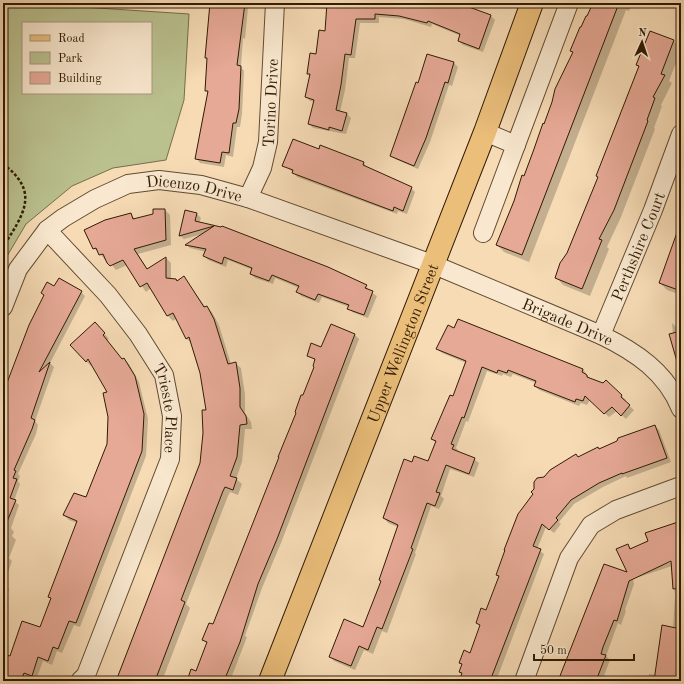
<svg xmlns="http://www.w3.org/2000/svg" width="684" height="684" font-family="'Old Standard TT',serif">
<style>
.green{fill:#bac18f;stroke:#756e4a;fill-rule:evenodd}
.shadow{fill:#0003}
.building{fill:#e6a996;stroke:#301b04}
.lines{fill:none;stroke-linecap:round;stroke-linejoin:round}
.minor-casing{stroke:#624b30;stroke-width:20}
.major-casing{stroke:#301b04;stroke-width:24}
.path{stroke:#301b04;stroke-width:2.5;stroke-dasharray:3 2;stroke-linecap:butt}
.minor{stroke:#f9e8cf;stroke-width:18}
.major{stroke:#ebbe7a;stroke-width:22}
.labels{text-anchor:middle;stroke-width:3.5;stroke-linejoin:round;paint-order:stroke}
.street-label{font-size:16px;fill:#301b04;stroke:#f9e8cf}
</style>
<rect width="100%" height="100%" fill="#f6dbb5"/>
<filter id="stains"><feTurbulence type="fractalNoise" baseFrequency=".005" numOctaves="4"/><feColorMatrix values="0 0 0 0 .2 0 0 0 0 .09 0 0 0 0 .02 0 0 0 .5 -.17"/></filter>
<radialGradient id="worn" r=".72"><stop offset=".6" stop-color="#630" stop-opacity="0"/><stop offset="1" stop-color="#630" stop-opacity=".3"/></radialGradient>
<path class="green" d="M3 5 82 7 189 14 184 100 166 160 113 168 72 186 26 224 3 263ZM23 23H151V93H23Z"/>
<path class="shadow" d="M211 3H255V8H248L245 39 243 38 241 67 244 71 242 114 240 127H237L233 157 226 155 224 167 200 163 196 158 208 93 206 90 208 59 206 57Z
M298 3H456L491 16 495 20 483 52 463 45 459 41 461 36 432 24 431 27 404 19 379 17V23H360L355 58H349L345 90 340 112 347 114 351 118 346 134 313 128 309 124 315 102 310 101 306 97 311 76 308 73 326 32 328 9 302 7Z
M603 3H632L629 11 626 10 529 262 504 252 497 245 544 125Z
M670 3H681V7Z
M650 32 674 41 681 50 669 81 672 83 661 105 662 106 654 128 655 129 621 217 607 247 609 249 590 296 563 285 556 277 568 254 598 177 597 176 639 67 637 65Z
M454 63 458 67 452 86 449 85 430 142 418 169 395 159 391 156 419 84Z
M320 151 364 163 367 168 411 188 415 192 407 214 398 211 397 214 297 177 293 172 283 165Z
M154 210H165L170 215 171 245 138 254 148 270 166 258 171 263V279L178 282 184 277 206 308 207 307 212 312 219 325 231 364 235 363 241 368 245 394V413L251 422 252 429H245L242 462 236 479 242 484 238 495 230 492 228 496 186 604 190 608 162 681H119L152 587 168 550 201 463 207 411 201 373 192 344 186 338 177 318 173 321 168 316 151 288 146 292 127 265 116 270 107 259 105 260 101 255 108 253H101V255L94 248 131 214 136 220 154 215Z
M186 211 197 214 201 218 199 223 222 228 285 251 366 285 369 291 377 296 368 318 352 312 349 307 322 297 319 303 301 296 298 292 299 288 275 278 273 284 255 278 251 274 253 270 228 260 226 267 208 260 204 256 206 252 190 248 187 245 203 234 184 239 180 236Z
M681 228V295L667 290 660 283Z
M54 287 81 292 85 296 50 363 54 367 35 421 38 425 36 434 18 474 20 476 18 481 20 484 14 501 19 505 11 528 14 532 12 536 16 540 9 558 12 561 4 584 9 589 3 605V396L45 296 42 293Z
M672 323 681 331V363L673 334Z
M331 326 355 335 359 339 281 543 262 588 245 636 247 637 230 681H188L197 673 208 644 203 640 214 626 315 367 316 361 308 355 322 348Z
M100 328 109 339 107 340 122 360 124 359 129 364 139 382 148 419 146 456 80 627 74 625 62 653 57 651 52 665 43 661 36 680 28 677 27 681H3V657H10L41 629 52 599 49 597 77 523 69 520 64 515 86 499 108 444V392L92 364 91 366 86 361Z
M437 349 583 369 590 379 604 384 606 382 626 400 625 402 634 410 626 419 617 411 609 417 590 400 587 405 581 403 579 406 539 390 535 386 536 383 513 374 511 377 503 374 502 376 487 371 468 422 466 421 456 448 458 450 457 452 474 459 479 463 474 477 450 469 441 496 444 499 439 509 431 506 415 553 416 554 387 633 382 631 373 654 364 650 355 670 334 661 330 656 363 628 381 581 398 527 388 523 384 518 413 463 429 462 436 443 432 439 453 398 466 363 442 353Z
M655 426 659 430 671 462 627 478 626 476 603 487 574 504 559 522 561 524 554 533 546 527 537 549 544 554 496 681H460L463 675 460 672 463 665 460 663 470 654 481 627 477 623 486 611 500 578 497 575 534 495 544 478 576 455 579 458Z
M681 522V557L629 576 681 559V563L633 579 634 584 625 610 626 611 621 625 618 623 606 656 610 660 602 681H559L629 574 627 545 632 549Z
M673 575H681V681H648L649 674 656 675 673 628 675 595Z
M341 676 355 681H340Z"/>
<path class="building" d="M210 3H245L237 65 241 66 239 109 236 123H233L229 153 222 152 220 163 195 159 208 91H205L207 58H205Z
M327 3H458L491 15 479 49 458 41 460 34 428 21 427 23 399 16 375 14V19H356L351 55 345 54 341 85 336 110 347 113 342 131 329 127V130L308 124 314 100 305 97 310 74H307L310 53 316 54 319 30 325 31Z
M593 3H619L522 255 496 245 514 201 522 175 524 176 534 149 543 123 544 124 552 102 555 89 573 52 570 51 580 27H581L586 16H587Z
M650 31 674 40 661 74 665 75 653 97 655 98 647 120 648 121 614 210 599 239 602 240 582 289 555 278 560 263 567 253 598 177 596 176 639 66 636 65Z
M427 54 454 62 448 83 445 82 426 138 414 166 390 156 416 82 418 83Z
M293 139 319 149 320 145 364 162 363 165 412 187 403 211 394 207 393 211 292 173 293 170 282 166Z
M153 209H165L166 240 134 249 147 269 166 257V278L176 279 177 281 184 276 204 307 207 306 214 319 228 364 236 362 240 388V407L246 416 247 424 240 425 237 457 230 476 237 478 233 490 225 487 223 491 181 600 185 602 155 681H116L200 463 203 433 202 410H206L200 373 189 337 186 339 173 313 167 316 147 283 140 287 123 260 110 266 107 263 103 254 99 255 96 248 93 249 84 230 105 220 131 213 133 219 153 214Z
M185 210 197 213 195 221 221 227 222 226 328 267 367 285 365 288 373 291 364 315 347 309 349 305 318 294 315 300 296 292 299 286 272 275 269 281 250 274 252 268 224 257 222 264 203 256 206 249 185 245 214 226 179 236Z
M680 224 681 225V291L659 283Z
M59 278 82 291 39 372 50 362 31 418 35 420 32 429 14 470 16 471 13 478 17 479 10 498 16 500 3 531V388H5L29 325 44 295 41 293 47 282 54 286Z
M458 319 583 369 582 372 587 375V377L603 383 606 380 622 395 621 397 630 405 621 416 612 407 604 414 585 396 583 401 576 399 575 402 534 386 536 381 508 370 507 373 498 370 497 373 482 367 464 418 462 417 451 444 454 445 452 449 475 458 469 474 446 465 436 492 440 493 435 506 427 503 411 548 413 549 382 629 377 627 368 650 359 646 351 666 329 657 344 619 363 627 381 581 379 580 398 525 383 518 404 459 412 462 414 456 428 461 436 441 431 439 450 395 453 396 466 361 436 349 448 325 454 328Z
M95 322 105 333 103 335 122 359 124 358 135 376 144 414 142 451 76 623 69 621 58 649 53 647 48 661 38 657 32 676 24 673 21 681H7L3 679V654L10 656 22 621 40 627 51 598 48 597 77 521 63 515 74 493 86 497 107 444 108 417 103 393 107 392 88 359 86 362 70 345Z
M331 324 355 334 277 539 258 584 240 642 224 681H187L191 669 196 671 207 642 202 640 209 623 213 624 279 457H278L296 413 295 412 301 395H303L314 367 313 366 315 359 307 356 311 343 321 347Z
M681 331V365H678L669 334Z
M655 425 667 458 622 474V473L599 483 571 500 556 518 558 520 549 530 542 524 533 546 541 549 490 681H459L462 673 459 672 462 664 459 663 464 650 470 653 480 625 476 623 481 608 486 610 499 576 496 575 505 550H504L518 514 533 494 531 492 534 489V482L537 478 544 477 550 470 576 454 578 457 598 447 599 449 617 441 618 438Z
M681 521V588L673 589 671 561 629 581 617 621 614 620 603 647 601 654 606 655 596 681H558L604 564 627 572 616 549 628 544 630 549 648 541 645 533Z
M662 625 681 629V681H654Z"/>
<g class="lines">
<g class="minor-casing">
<g id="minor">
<path d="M485 132 516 145"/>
<path id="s1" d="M248 198 262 168 268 142 275 3"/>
<path id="s2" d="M47 230 108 295 138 334 164 375 172 416 170 459 86 675 80 681"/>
<path d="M483 233 569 3"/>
<path id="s3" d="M3 307 18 269 47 230 63 218 95 199 128 184 159 180 201 185 248 198 432 264 601 335C636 352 666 372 681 409"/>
<path id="s4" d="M601 335 653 210 681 134"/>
<path d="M524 681 569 558 591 525 616 510 681 486"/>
</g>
</g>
<g class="major-casing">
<g id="major">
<path id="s5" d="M270 681 485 132 532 3"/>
</g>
</g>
<path class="path" d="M3 164C41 192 23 215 3 247"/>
<use href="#minor" class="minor"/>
<use href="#major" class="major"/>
</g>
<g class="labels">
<g class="street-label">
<text dy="6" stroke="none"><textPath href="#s1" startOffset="99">Torino Drive</textPath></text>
<text dy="6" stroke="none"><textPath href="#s3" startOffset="250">Dicenzo Drive</textPath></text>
<text dy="6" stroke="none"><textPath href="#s4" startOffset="96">Perthshire Court</textPath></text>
<text dy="6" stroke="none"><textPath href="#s3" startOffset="648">Brigade Drive</textPath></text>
<text dy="6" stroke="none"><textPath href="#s5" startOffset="363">Upper Wellington Street</textPath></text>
<text dy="6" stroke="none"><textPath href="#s2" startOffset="220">Trieste Place</textPath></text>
</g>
</g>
<rect width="684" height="684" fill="none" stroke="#f6dbb5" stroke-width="16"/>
<rect x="4" y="4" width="676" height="676" fill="none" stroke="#301b04" stroke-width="2"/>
<rect x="8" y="8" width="668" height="668" fill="none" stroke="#301b04"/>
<rect x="22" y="22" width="130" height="72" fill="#f9e8cf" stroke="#a9967e"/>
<rect x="30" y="35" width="20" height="6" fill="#ebbe7a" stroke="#a9967e"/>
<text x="58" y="42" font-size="12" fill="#301b04">Road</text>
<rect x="30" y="52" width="20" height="12" fill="#bac18f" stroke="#a9967e"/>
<text x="58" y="62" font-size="12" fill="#301b04">Park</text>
<rect x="30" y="72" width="20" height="12" fill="#e6a996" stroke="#a9967e"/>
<text x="58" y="82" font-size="12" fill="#301b04">Building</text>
<g transform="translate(642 42) rotate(3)" stroke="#f9e8cf" stroke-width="3" paint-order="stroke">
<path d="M0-3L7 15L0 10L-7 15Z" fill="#301b04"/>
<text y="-6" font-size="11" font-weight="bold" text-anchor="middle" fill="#301b04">N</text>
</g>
<path d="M534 654v6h100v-6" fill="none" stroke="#301b04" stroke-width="2"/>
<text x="540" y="654" font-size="12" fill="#301b04" stroke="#f9e8cf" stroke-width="3" paint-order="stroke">50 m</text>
<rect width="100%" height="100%" filter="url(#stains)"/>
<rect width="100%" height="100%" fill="url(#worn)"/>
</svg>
